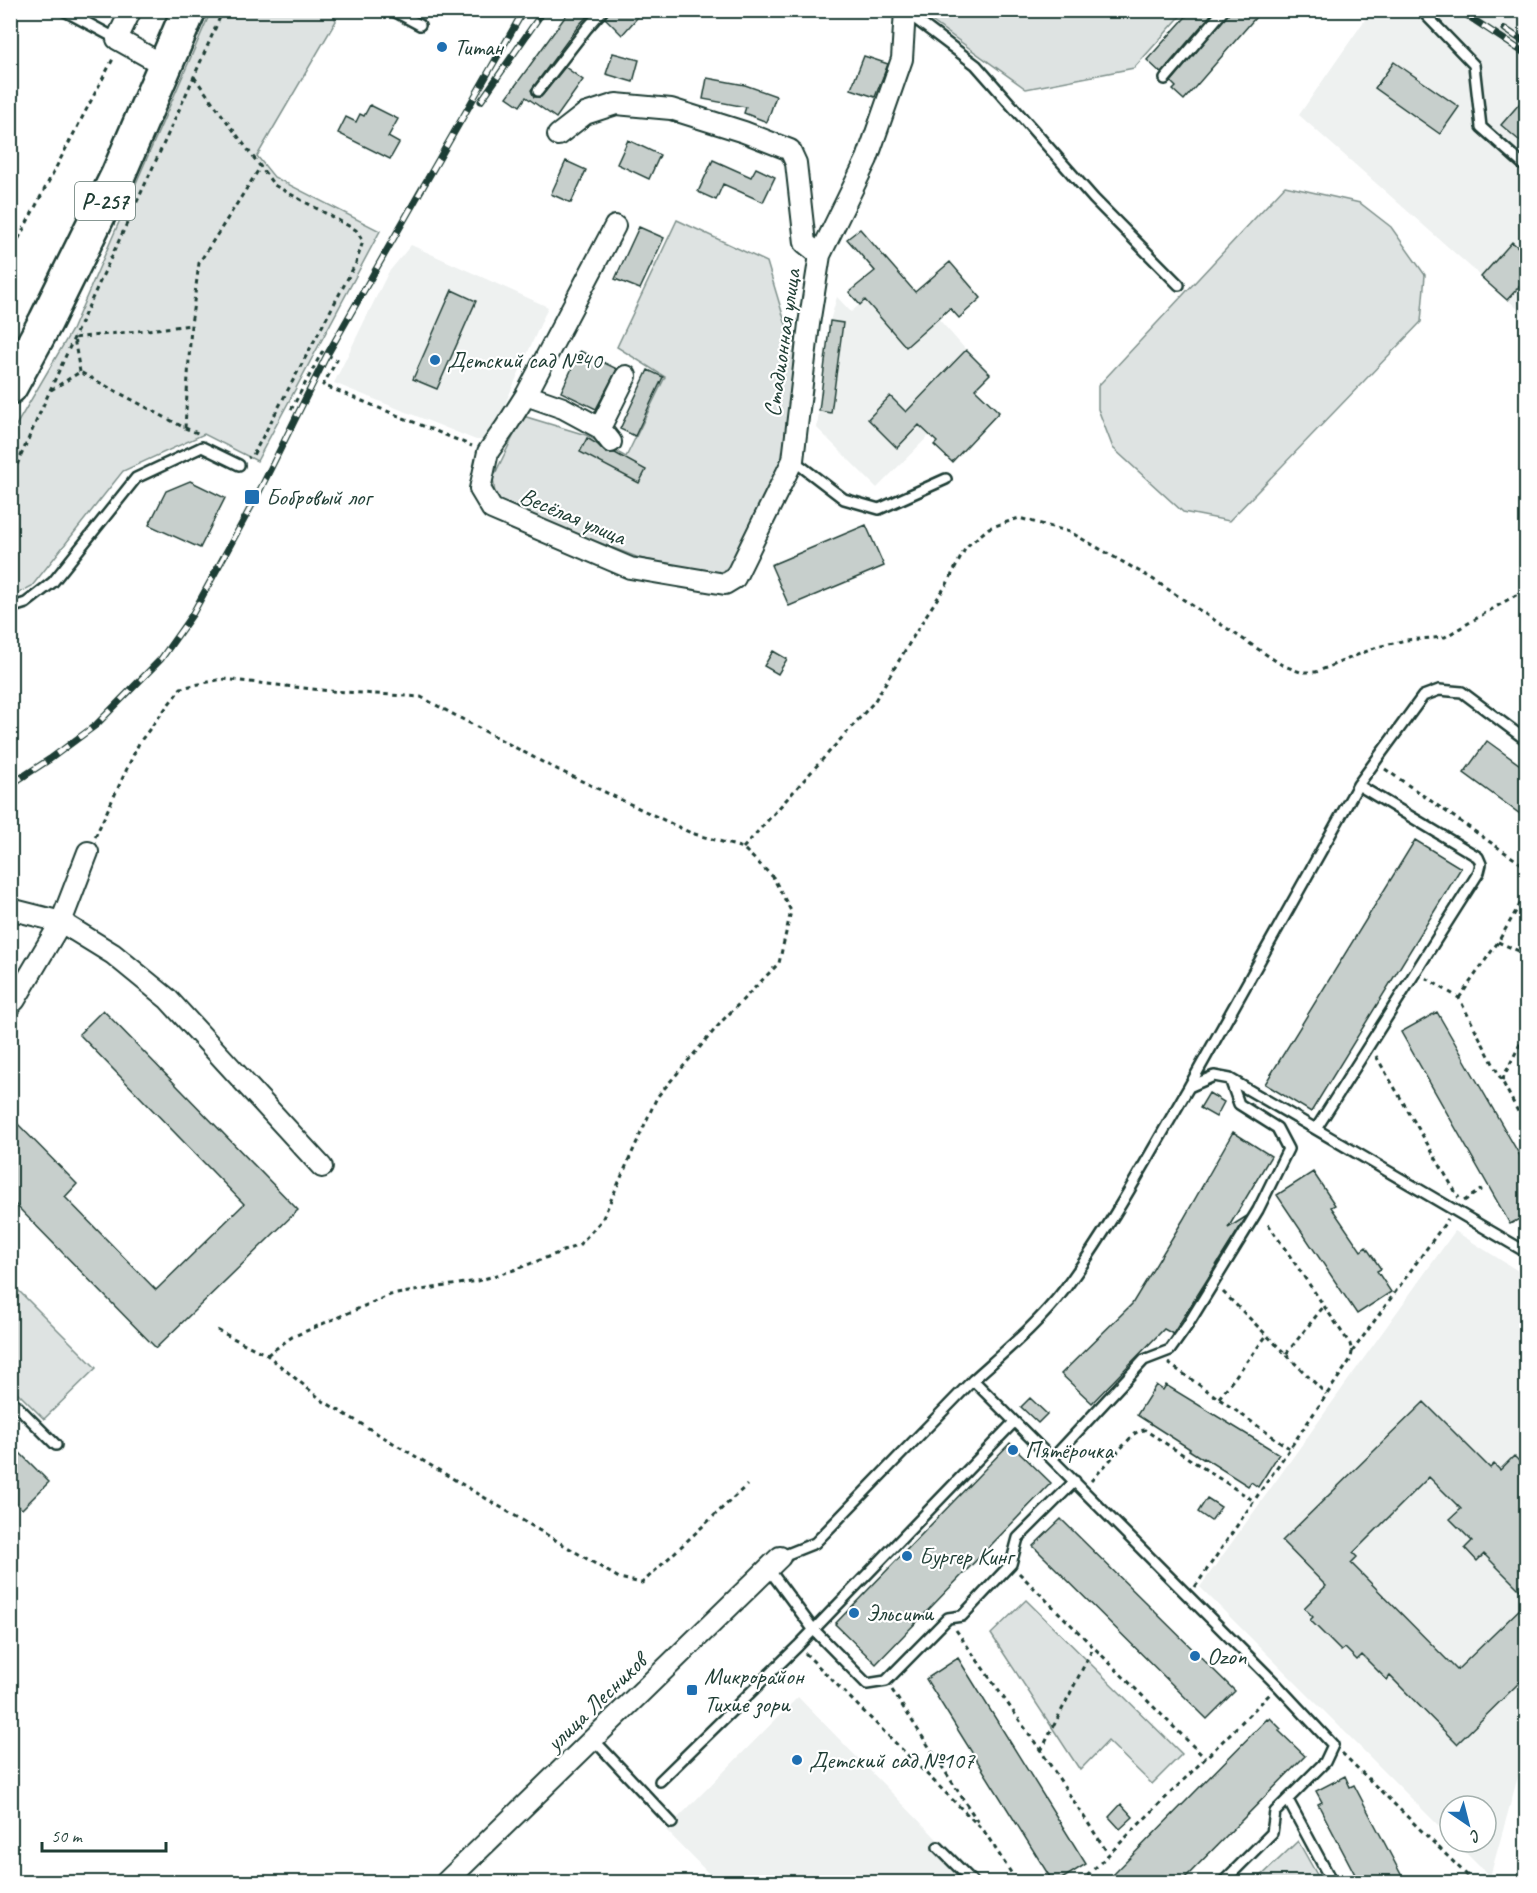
<svg xmlns="http://www.w3.org/2000/svg" width="1537" height="1893" font-family="Caveat,sans-serif">
<style>
.built{fill:#eef1f0}
.green{fill:#dee3e2;stroke:#7e908b;stroke-width:1.5}
.building{fill:#c7cfcc;stroke:#1f3d34;stroke-width:1.5}
.lines{fill:none;stroke-linecap:round;stroke-linejoin:round}
.lane-casing{stroke:#1f3d34;stroke-width:14}
.street-casing{stroke:#1f3d34;stroke-width:24}
.highway-casing{stroke:#1f3d34;stroke-width:38}
.path{stroke:#1f3d34;stroke-width:3;stroke-dasharray:4.5 4.5;stroke-linecap:butt}
.lane{stroke:#fff;stroke-width:9}
.street{stroke:#fff;stroke-width:20}
.highway{stroke:#fff;stroke-width:33}
.rail-casing{stroke:#1f3d34;stroke-width:7}
.rail{stroke:#fff;stroke-width:4.5;stroke-dasharray:14;stroke-linecap:butt}
.poi-dot{fill:#1f6fb2;stroke:#fff;stroke-width:2}
.labels{text-anchor:middle;stroke-width:4.5;stroke-linejoin:round;paint-order:stroke}
.shield{fill:#fff;stroke:#627771;stroke-width:1.5}
.shield-label{font-size:22px;font-weight:bold;fill:#1f3d34}
.poi-label{font-size:24px;fill:#1f3d34;stroke:#fff;text-anchor:start}
.street-label{font-size:24px;fill:#1f3d34;stroke:#fff}
</style>
<rect width="100%" height="100%" fill="#fff"/>
<filter id="ink" filterUnits="userSpaceOnUse"><feTurbulence type="fractalNoise" baseFrequency=".0167" numOctaves="2"/><feDisplacementMap in="SourceGraphic" scale="12" xChannelSelector="R" yChannelSelector="G"/><feConvolveMatrix kernelMatrix="1 2 1 2 8 2 1 2 1" color-interpolation-filters="sRGB"/></filter>
<g filter="url(#ink)">
<path class="built" d="M1371 11H1526V316L1299 115Z
M411 245 548 307 489 440H476L334 383 388 273Z
M897 272 966 350 990 374 877 488 817 428 819 411 830 321 837 297 851 312Z
M1455 1231 1526 1276V1753L1524 1755 1490 1877 1455 1842H1486V1806H1450V1837L1200 1587Z
M798 1697 979 1882H717L666 1830Z"/>
<path class="green" d="M328 11 333 13 336 21 257 156 274 177 380 231 257 461 204 434 123 471 32 586 11 597V434L72 330 211 11Z
M927 11H1185L1134 68 1026 89 933 22Z
M1285 186 1360 203 1391 227 1425 275 1421 322 1229 521 1183 512 1113 448 1098 409V386Z
M677 220 767 262 785 322 796 339 783 461 732 563 720 574 639 558 496 502 493 478 523 416 586 435 626 457 665 377 617 347Z
M11 1283 96 1368 44 1419 11 1386Z
M1026 1600 1182 1754 1152 1784 1108 1741 1080 1770 991 1634Z
M1298 1841 1321 1882H1255Z"/>
<path class="building" d="M570 10H593L579 25 531 90 534 97H541L565 67 583 80 556 118 526 97 520 106 507 97Z
M610 10H644L622 35 605 18Z
M1192 10H1215L1161 73 1147 60Z
M1231 10H1262L1184 100 1173 90 1176 87 1171 82Z
M613 53 639 60 633 82 606 74Z
M864 56 888 64 875 97 851 89Z
M1394 62 1459 107 1440 134 1375 88Z
M707 78 745 85 776 96 767 122 744 113 746 107 703 99Z
M1527 95V147L1501 125Z
M370 105 398 119 388 137 399 143 390 159 338 133 346 117 356 122 360 114 364 116Z
M628 140 660 155 649 179 617 164Z
M713 160 751 177 756 168 775 177 763 202 723 184 716 200 698 192Z
M566 161 586 170 571 203 551 194Z
M639 227 664 238 640 289 615 279Z
M860 229 915 292 950 262 981 298 959 318 950 308 906 347 865 300 860 305 849 292 875 271 847 239Z
M1512 242 1527 255V278L1507 300 1481 277Z
M452 290 476 301 437 389 413 379Z
M830 321 843 323 831 413 819 411Z
M966 350 990 374 975 389 999 412 952 462 934 445 937 442 919 425 897 448 868 419 890 396 906 412Z
M580 351 617 369 596 409 561 392Z
M648 370 663 377 635 436 620 429Z
M587 438 597 444 606 453H615L646 470 639 483 580 452Z
M190 481 225 498 200 548 149 525 166 491Z
M866 525 884 566 789 606 771 565Z
M773 651 787 659 778 674 764 666Z
M1487 741 1527 770V819L1464 773Z
M1415 840 1461 868 1311 1112 1265 1084Z
M103 1010 298 1210 156 1348 10 1199V1116L77 1184 65 1197 156 1290 244 1204 79 1034Z
M1437 1012 1527 1168V1215L1510 1224 1401 1032Z
M1209 1093 1224 1102 1216 1117 1200 1108Z
M1233 1132 1271 1156 1228 1228 1247 1216 1173 1334 1164 1329 1092 1403 1061 1374 1132 1304 1183 1220Z
M1313 1172 1335 1205 1331 1207 1361 1251 1366 1247 1381 1269 1377 1271 1391 1292 1357 1314 1277 1195Z
M1156 1385 1163 1390 1166 1385 1279 1454 1258 1487 1251 1482 1248 1486 1204 1458 1203 1459 1189 1450 1190 1449 1137 1415Z
M1030 1398 1047 1414 1038 1423 1021 1407Z
M1424 1402 1490 1468 1494 1464 1500 1470 1514 1456 1527 1469V1597L1484 1554 1477 1561 1465 1548 1472 1541 1450 1519 1461 1509 1429 1477 1353 1553 1357 1557 1351 1563 1457 1670 1527 1602V1675L1457 1744 1390 1676 1387 1680 1362 1655 1357 1660 1345 1648 1341 1651 1310 1620 1313 1617 1304 1608 1326 1586 1282 1541Z
M10 1443 49 1482 22 1509 10 1498Z
M1010 1443 1051 1483 876 1664 835 1624Z
M1207 1498 1221 1507 1211 1521 1198 1512Z
M1061 1519 1235 1691 1207 1719 1033 1546Z
M958 1658 1086 1864 1057 1882H1053L926 1679Z
M1270 1718 1281 1729 1279 1731 1305 1756 1181 1882H1109L1115 1876 1113 1875 1267 1719 1268 1720Z
M1345 1776 1350 1787 1354 1785 1405 1882H1359L1318 1804 1322 1802 1316 1791Z
M1121 1804 1133 1817 1120 1829 1109 1817Z"/>
<g class="lines">
<g class="lane-casing">
<path id="lane" d="M63 10 117 39
M392 10 420 25
M1421 10 1474 65 1481 127 1526 167
M906 12 976 65 1094 199 1179 285
M1165 79 1224 10
M538 91 587 28 603 10
M793 460 844 499 879 509 946 479
M10 608 26 603 53 582 136 478 202 447 239 465
M1189 1087 1358 785 1423 696 1439 690 1462 692 1526 740
M1316 1129 1479 872 1481 864 1478 857 1358 785
M10 1399 56 1445
M1052 1459 1144 1360 1170 1350 1187 1326 1258 1210 1288 1149 1277 1128 1239 1104 1230 1079
M780 1557 815 1543 973 1380
M768 1568 813 1629 867 1684 886 1681 948 1618 962 1616 1011 1564 1018 1538 1075 1481
M594 1740 672 1823
M660 1781 798 1646 1014 1422
M1288 1800 1332 1882
M938 1847 973 1882
M1223 1882 1272 1833 1275 1812 1325 1762 1333 1745 1278 1686 973 1380C1004 1352 1038 1324 1064 1290 1111 1227 1149 1155 1189 1087L1214 1076 1230 1079 1526 1252"/>
</g>
<g class="street-casing">
<path id="street" d="M131 10 117 39 165 66
M558 135 585 114 616 104 671 109 744 132 790 150 796 163 805 243 820 255
M615 226 526 395 505 428 488 452 480 489 492 509 630 568 725 584 735 578 793 460 809 324 820 255 867 159 902 59 905 10
M526 395 563 408 600 428 611 442
M600 428 626 376
M10 909 61 922 113 954 168 999 322 1167
M10 1005 15 1000 61 922 88 852
M446 1882 780 1557"/>
</g>
<g class="highway-casing">
<path id="highway" d="M10 387 46 321 118 175 189 10"/>
</g>
<path class="path" d="M194 77 274 185 356 230 363 241 356 263 253 455 248 458
M10 255 114 57
M80 372 74 338 191 325
M51 390 80 372 185 428 200 434
M291 410 322 352 337 360 323 385 472 446
M185 428 191 325 199 263 261 166
M10 481C78 323 155 169 223 10
M1385 769 1526 867
M95 837 139 743 181 688 222 679 331 691 421 697 546 764 691 833 743 848 773 877 791 911 779 963 724 1019 657 1097 602 1220 579 1245 514 1270 477 1281 390 1295 292 1337 267 1355
M743 848 874 702 927 614 947 584 966 547 989 528 1019 518 1070 532 1151 578 1282 665 1300 672H1316L1377 647 1406 640 1445 637 1521 592 1526 585
M1498 942 1526 954
M1426 978 1459 998 1526 1127
M1459 998 1498 942 1526 894
M1376 1056 1459 1198
M1502 1080 1526 1032
M1464 1201 1482 1189
M1223 1292 1326 1394
M217 1330 267 1355 323 1401 619 1578 642 1583 747 1485
M1352 1352 1448 1219
M1286 1354 1324 1306
M1168 1363 1289 1448
M1219 1398 1267 1335
M1091 1481 1134 1434 1139 1431 1145 1430 1254 1501
M1019 1573 1205 1758
M1195 1587 1351 1359 1352 1352 1350 1344 1266 1221
M956 1630 1041 1751 1109 1855
M805 1653 985 1832
M892 1690 980 1825
M1041 1751 1093 1648
M1342 1753 1474 1882
M984 1831 1017 1882
M1081 1882 1271 1693"/>
<use href="#lane" class="lane"/>
<use href="#street" class="street"/>
<use href="#highway" class="highway"/>
<g class="rail-casing">
<path id="rail" d="M1459 10 1526 54
M1505 29 1526 43
M481 101 544 10
M10 785 50 759 96 725 161 659 192 615 258 494 327 355 524 10"/>
</g>
<use href="#rail" class="rail"/>
</g>
</g>
<g class="poi-dot">
<circle cx="442" cy="47" r="6"/>
<circle cx="435" cy="360" r="6"/>
<rect x="244" y="489" width="16" height="16" rx="3"/>
<circle cx="1013" cy="1450" r="6"/>
<circle cx="907" cy="1556" r="6"/>
<circle cx="854" cy="1613" r="6"/>
<circle cx="1195" cy="1656" r="6"/>
<rect x="686" y="1684" width="12" height="12" rx="3"/>
<circle cx="797" cy="1760" r="6"/>
</g>
<g class="labels">
<rect class="shield" x="75" y="182" width="60" height="38" rx="4.5"/>
<g class="shield-label">
<text x="105" y="209">Р-257</text>
</g>
<g class="poi-label">
<text x="454" y="55">Титан</text>
<text x="447" y="368">Детский сад №40</text>
<text x="266" y="505">Бобровый лог</text>
<text x="1025" y="1458">Пятёрочка</text>
<text x="919" y="1564">Бургер Кинг</text>
<text x="866" y="1621">Эльсити</text>
<text x="1207" y="1664">Ozon</text>
<text x="704" y="1684">Микрорайон<tspan x="704" dy="28">Тихие зори</tspan></text>
<text x="809" y="1768">Детский сад №107</text>
</g>
<g class="street-label">
<text transform="translate(782 343) rotate(-82)" y="8">Стадионная улица</text>
<text transform="translate(573 516) rotate(23)" y="8">Весёлая улица</text>
<text transform="translate(596 1702) rotate(-44)" y="8">улица Лесников</text>
</g>
</g>
<rect width="1537" height="1893" fill="none" stroke="#fff" stroke-width="36"/>
<rect x="18" y="18" width="1501" height="1857" fill="none" stroke="#1f3d34" stroke-width="2" filter="url(#ink)"/>
<g transform="translate(1468 1824) rotate(145)"><circle r="28" fill="#ffffff" stroke="#a5b1ae" stroke-width="1.5"/>
<path d="M0-4.5L10 22L0 15L-10 22Z" fill="#1f6fb2"/>
<text y="-9" font-size="16" font-weight="bold" text-anchor="middle" fill="#1f3d34">С</text>
</g>
<path d="M42 1842v9h124v-9" fill="none" stroke="#1f3d34" stroke-width="3"/>
<text x="51" y="1842" font-size="18" fill="#1f3d34" stroke="#ffffff" stroke-width="4.5" paint-order="stroke">50 m</text>
</svg>
